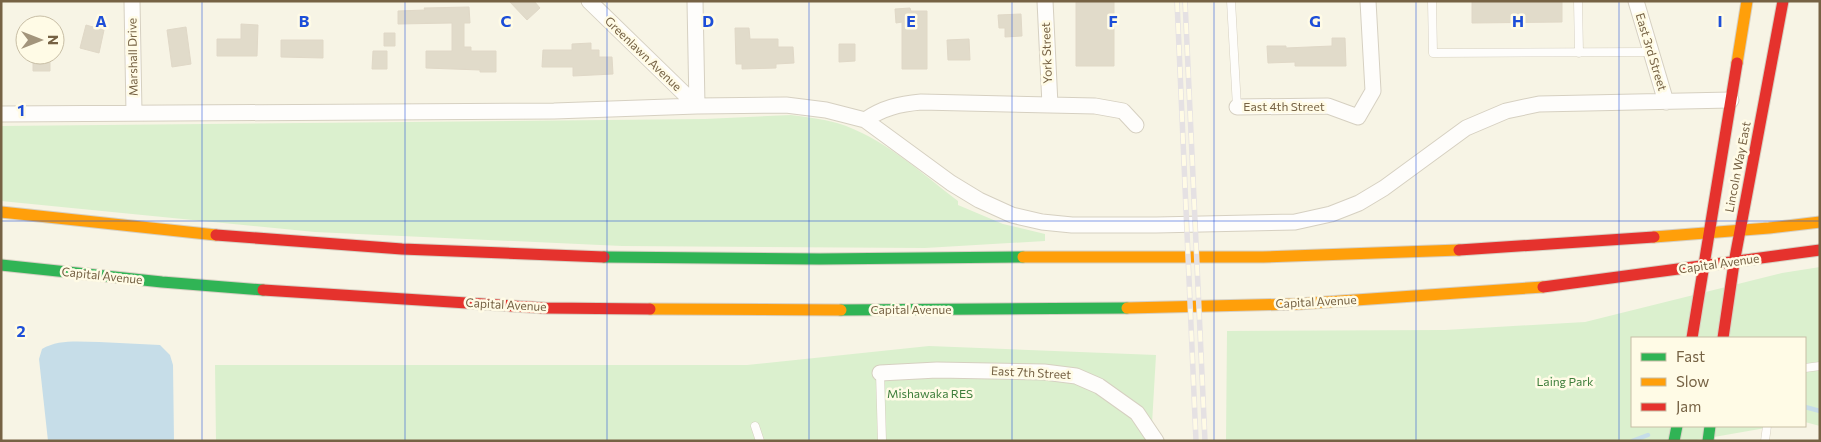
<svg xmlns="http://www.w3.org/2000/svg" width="1821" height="442" font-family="Commissioner,sans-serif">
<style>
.green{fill:#dbf0ce}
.water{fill:#c6dde8}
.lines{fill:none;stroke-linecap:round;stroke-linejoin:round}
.stream{stroke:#c6dde8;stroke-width:4.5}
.building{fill:#e1dbca;stroke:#e0d8c7}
.lane-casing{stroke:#d6d0c1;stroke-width:9}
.street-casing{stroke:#d6d0c1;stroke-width:17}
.fast-casing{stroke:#d6cfc2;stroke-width:13}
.slow-casing{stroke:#d6cfc2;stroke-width:13}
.jam-casing{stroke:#d6cfc2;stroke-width:13}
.lane{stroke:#fefdfb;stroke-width:8}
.street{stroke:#fefdfb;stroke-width:15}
.fast{stroke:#30b455;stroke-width:11}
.slow{stroke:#ff9f0a;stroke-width:11}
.jam{stroke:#e5322d;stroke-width:11}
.rail-casing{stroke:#e5e1e3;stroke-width:5.5}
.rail{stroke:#fffbe6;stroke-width:4;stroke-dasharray:11;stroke-linecap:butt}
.grid{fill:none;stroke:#1d4ed8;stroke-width:1;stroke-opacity:0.55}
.labels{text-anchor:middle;stroke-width:5;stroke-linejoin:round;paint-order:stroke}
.street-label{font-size:12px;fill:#766244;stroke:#fffbe6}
.park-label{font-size:12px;fill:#3e7e3b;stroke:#fffbe6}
.grid-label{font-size:16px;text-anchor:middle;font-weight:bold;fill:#1d4ed8;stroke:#fffbe6;stroke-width:5;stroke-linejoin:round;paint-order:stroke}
</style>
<rect width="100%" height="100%" fill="#f7f4e5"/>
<path class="green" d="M791 115C806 117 822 119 837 123 883 137 920 172 958 201V205L1003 224 1045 234V241L925 248 622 246 315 232 1 201V126L705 119Z
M1820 267V426L1805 422V338H1632V426H1777L1691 441H1226L1227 331 1445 330 1585 322 1782 273Z
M929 346 1156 355 1151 441H216L215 365H747Z"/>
<path class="water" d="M99 342 160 345 170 355 173 365 174 441H48L39 359 42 349C59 339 80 342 99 342Z"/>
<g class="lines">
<path class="stream" d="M1805 407 1820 411
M1632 441 1648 435"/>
</g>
<path class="building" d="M509 1H534L540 8 527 20Z
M1076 1H1114V66H1076Z
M1472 1H1562V22L1472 23Z
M469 7 470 23H464V47H471V51H496V72H480V70L426 68V51H452V23L398 24V11L425 10 424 8Z
M910 8 911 11H927V69H902V22L896 23 895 9Z
M1021 14 1022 36 1005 37V28H999L998 15Z
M241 24 258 25 257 56H217V39H241Z
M86 25 104 30 99 53 80 48Z
M186 27 191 64 172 67 167 30Z
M735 28H749L750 39H778V47H793L794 63 776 64V68L742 69V64H736Z
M384 33H395V46H384Z
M1332 38H1345L1346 66H1295V62L1268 63 1267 46H1286V48L1332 46Z
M969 39 970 60H948L947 40Z
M281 40H323V58L281 57Z
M591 43V50H599V57H612L613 74 573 76V67H542L543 50H572V44Z
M839 44H855V61L839 62Z
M373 51H387V69H372Z
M33 55H50V71H33Z"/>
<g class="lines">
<g class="lane-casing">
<path id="lane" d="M1231 1 1237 107
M1432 1 1433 53 1651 52
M1578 1 1579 53
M1805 368 1820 366
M880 373 882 441
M755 426 760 441
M1765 441 1767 426"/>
</g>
<g class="street-casing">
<path id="street" d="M132 1 134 113
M589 1 697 106
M695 1 697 106
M1045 1 1050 105
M1636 1 1666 102
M1237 107 1328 106 1358 117 1373 91 1368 1
M1 114 554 111 697 106 786 105 826 110 865 120 951 183 979 200 1012 215 1042 222 1072 225H1156L1295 222 1331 214 1359 203 1384 188 1466 128 1506 111 1539 104 1731 100
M865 120C883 108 899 104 921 102L1095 106 1123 111 1136 125
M880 373 937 370 1044 372 1076 376 1099 386 1137 413 1156 441"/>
</g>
<g class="fast-casing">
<path id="fast" d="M604 257 820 259 1023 257
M1 265 162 282 263 290
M841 310 1127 308
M1674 441 1677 426
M1708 441 1710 426"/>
</g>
<g class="slow-casing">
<path id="slow" d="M1737 63 1747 1
M1 212 216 235
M1654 237 1769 228 1820 222
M1023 257H1263L1459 250
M1127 308 1298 304 1543 287
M650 309 841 310"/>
</g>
<g class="jam-casing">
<path id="jam" d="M216 235 402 249 604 257
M1459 250 1654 237
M1543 287 1820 250
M263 290 545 308 650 309
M1692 338 1737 63
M1723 338 1734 263 1783 1"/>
</g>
<use href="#lane" class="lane"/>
<use href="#street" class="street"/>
<use href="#fast" class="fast"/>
<use href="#slow" class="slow"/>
<use href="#jam" class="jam"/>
<g class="rail-casing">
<path id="rail" d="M1177 1 1196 441
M1185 1 1205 441"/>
</g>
<use href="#rail" class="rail"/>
</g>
<path class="grid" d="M202 1V441M405 1V441M607 1V441M809 1V441M1012 1V441M1214 1V441M1416 1V441M1619 1V441M1 221H1820"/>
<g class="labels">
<g class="street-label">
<text transform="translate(1651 52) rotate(73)" y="4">East 3rd Street</text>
<text transform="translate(1047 53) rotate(-92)" y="4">York Street</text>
<text transform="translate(643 54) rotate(44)" y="4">Greenlawn Avenue</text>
<text transform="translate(133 57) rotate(-91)" y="4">Marshall Drive</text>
<text x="1284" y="111">East 4th Street</text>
<text transform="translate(1738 167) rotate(-79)" y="4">Lincoln Way East</text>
<text transform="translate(1719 264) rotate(-8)" y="4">Capital Avenue</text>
<text transform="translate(102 276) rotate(6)" y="4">Capital Avenue</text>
<text transform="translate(1316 302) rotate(-3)" y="4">Capital Avenue</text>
<text transform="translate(506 305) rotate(3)" y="4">Capital Avenue</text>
<text x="911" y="314">Capital Avenue</text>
<text transform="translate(1031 373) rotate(3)" y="4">East 7th Street</text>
</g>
<g class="park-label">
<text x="1565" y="386">Laing Park</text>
<text x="930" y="398">Mishawaka RES</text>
</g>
</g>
<g class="grid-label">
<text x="101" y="27">A</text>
<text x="304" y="27">B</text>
<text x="506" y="27">C</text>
<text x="708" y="27">D</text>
<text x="911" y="27">E</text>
<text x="1113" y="27">F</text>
<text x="1315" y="27">G</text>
<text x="1518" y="27">H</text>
<text x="1720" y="27">I</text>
<text x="21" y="116">1</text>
<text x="21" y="337">2</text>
</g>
<rect width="1821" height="442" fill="none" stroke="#766244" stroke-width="5"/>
<rect x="1631" y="337" width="175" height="90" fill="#fffbe6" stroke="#c8bea5"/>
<rect x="1641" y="353" width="25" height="8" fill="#30b455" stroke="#c8bea5"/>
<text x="1676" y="362" font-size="15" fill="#766244">Fast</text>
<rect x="1641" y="378" width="25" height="8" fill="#ff9f0a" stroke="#c8bea5"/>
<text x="1676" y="387" font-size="15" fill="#766244">Slow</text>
<rect x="1641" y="403" width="25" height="8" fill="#e5322d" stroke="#c8bea5"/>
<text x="1676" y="412" font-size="15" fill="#766244">Jam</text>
<g transform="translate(40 40) rotate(90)"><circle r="24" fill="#fffbe6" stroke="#c8bea5"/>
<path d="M0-4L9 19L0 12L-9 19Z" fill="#a3957c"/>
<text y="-8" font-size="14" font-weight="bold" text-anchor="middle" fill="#766244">N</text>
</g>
</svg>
